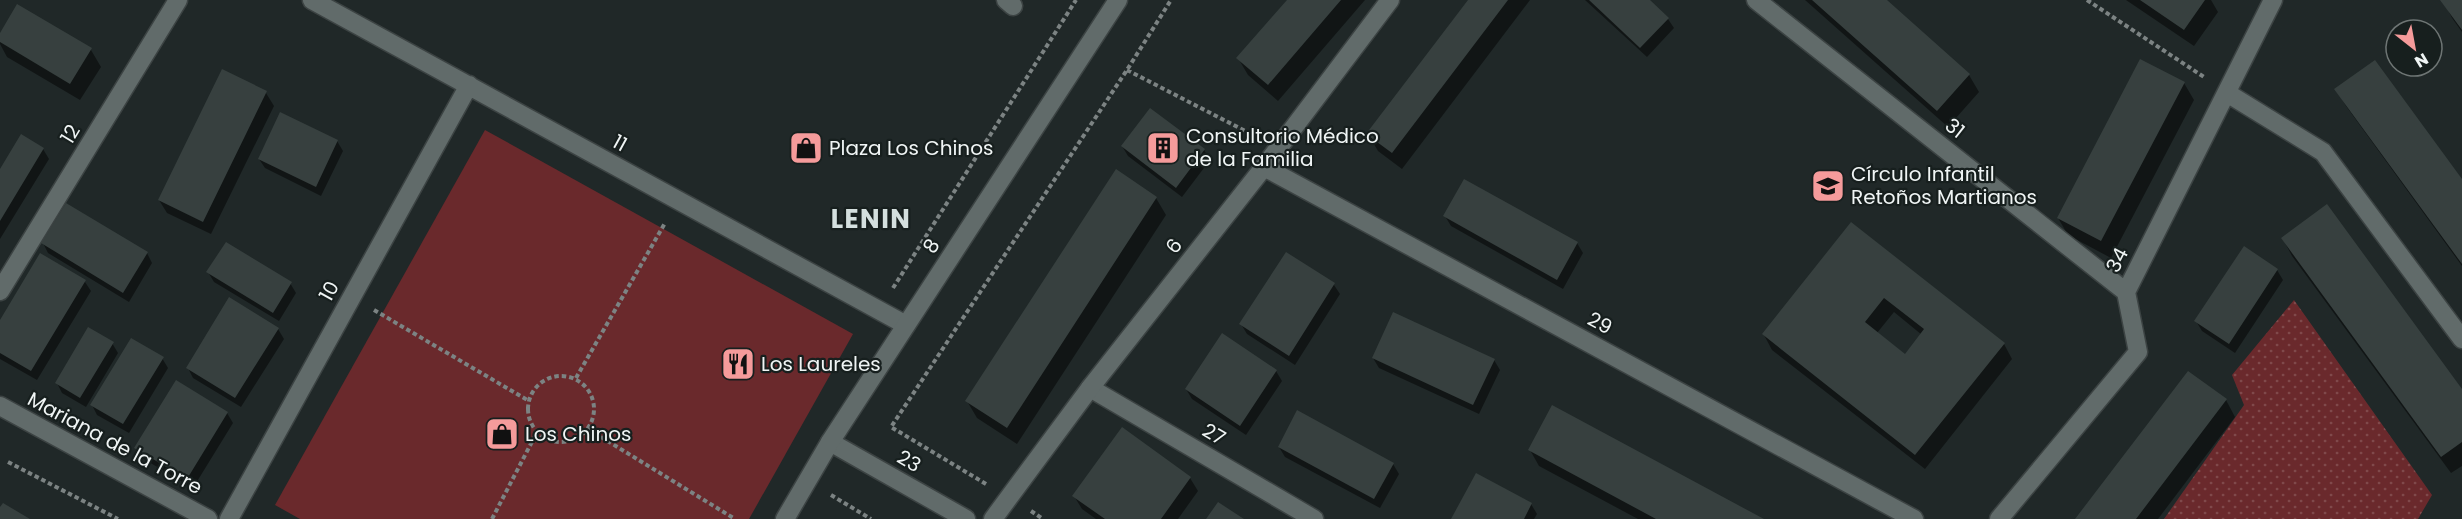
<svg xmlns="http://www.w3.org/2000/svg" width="2462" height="519" font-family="Poppins,sans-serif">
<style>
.grass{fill:url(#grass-dots)}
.green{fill:#6a292c}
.shadow{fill:#0007;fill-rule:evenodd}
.building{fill:#37403f;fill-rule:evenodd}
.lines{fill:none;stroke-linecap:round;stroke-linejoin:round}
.service-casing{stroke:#3c4343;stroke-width:21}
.minor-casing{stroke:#3c4343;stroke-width:21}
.tertiary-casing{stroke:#3c4343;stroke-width:21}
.path{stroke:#7c8383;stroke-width:4;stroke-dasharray:4.5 3;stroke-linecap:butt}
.service{stroke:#616b6a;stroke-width:18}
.minor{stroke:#616b6a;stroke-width:18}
.tertiary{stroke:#616b6a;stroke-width:18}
.labels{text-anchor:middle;stroke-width:4.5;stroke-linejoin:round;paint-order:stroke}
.street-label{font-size:20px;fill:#f0f5f5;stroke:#171f1e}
.poi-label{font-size:20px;fill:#f0f5f5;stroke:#171f1e;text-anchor:start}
.district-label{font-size:26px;font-weight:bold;letter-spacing:1.5px;fill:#d4dfde;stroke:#171f1e}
</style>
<defs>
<pattern id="grass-dots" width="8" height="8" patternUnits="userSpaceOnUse" patternTransform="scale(1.5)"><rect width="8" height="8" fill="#6a292c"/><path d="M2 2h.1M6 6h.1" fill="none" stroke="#80494b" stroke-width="1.8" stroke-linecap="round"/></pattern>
</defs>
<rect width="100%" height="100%" fill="#202828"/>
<path class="grass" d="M2294 300 2432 495 2418 519H2164L2244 405 2232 375Z"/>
<path class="green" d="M485 130 853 334 749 519H300L275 505Z"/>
<path class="shadow" d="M1289 0H1365L1278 101 1248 75 1238 58Z
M1470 0H1530L1402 169 1378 151 1368 134Z
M1585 0H1648L1668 19 1674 28 1647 57Z
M1805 0H1884L1969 75 1979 92 1948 127Z
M2126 0H2211L2218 12 2194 46Z
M2443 0H2462V32L2452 18Z
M18 6 91 50 101 67 80 100 7 57 0 44V36Z
M223 71 266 93 274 106 211 234 167 213 159 200Z
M2184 83 2194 100 2111 258 2068 235 2058 218Z
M2336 89 2462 182V266L2346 106Z
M1150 110 1204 150 1210 160 1182 197 1128 156 1122 146Z
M337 141 343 151 321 196 265 168 259 159Z
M43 149 49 159 0 239V172Z
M1156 198 1166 215 1017 444 977 418 967 401Z
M1445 216 1577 243 1583 253 1563 289 1451 226Z
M1852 224 2004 344 2012 359 1925 469 1772 350 1764 335ZM1894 312 1922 335 1905 356 1877 333Z
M2283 239 2462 392V466L2451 473 2292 256Z
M43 243 147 253 152 263 129 302 48 253Z
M1286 254 1334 285 1340 294 1295 365 1247 334 1241 324Z
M41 255 85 282 91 291 37 380 0 359V323Z
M2277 270 2283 280 2235 353 2202 331 2196 321Z
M208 272 290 283 296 293 279 321 214 282Z
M278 329 284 339 241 407 193 378 188 368Z
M112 343 118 353 86 407 62 393 57 383Z
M162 358 168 368 129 433 97 415 92 405Z
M1373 358 1494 360 1500 370 1479 414 1379 368Z
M1276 371 1282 381 1246 435 1192 399 1186 389Z
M2226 400 2235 417 2158 519H2077Z
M227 413 233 423 193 488 142 458 136 448Z
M1279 447 1393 464 1399 474 1380 508 1285 457Z
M1530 450 1761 519H1638L1539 466Z
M1190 478 1198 491 1178 519H1096L1082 509 1074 496Z
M1531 504 1537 514 1534 519H1452Z"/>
<path class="building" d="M1287 0H1341L1268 85 1236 58Z
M1468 0H1508L1392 153 1366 134Z
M1589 0H1650L1669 18 1640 48Z
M1812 0H1887L1970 74 1937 111Z
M2140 0H2205L2184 30Z
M2440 0H2462V30Z
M17 4 92 48 70 84 0 42V33Z
M2140 59 2185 82 2101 241 2057 218Z
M2375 60 2462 179V264L2334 89Z
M222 69 267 91 203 222 158 200Z
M1150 108 1205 149 1176 188 1121 146Z
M280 112 338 140 316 187 258 159Z
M21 134 44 148 0 221V169Z
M1116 169 1157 197 1007 428 965 401Z
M1464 179 1578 242 1557 280 1443 216Z
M66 203 148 252 123 293 41 243Z
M2327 204 2462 389V442L2441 457 2281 238Z
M1851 222 2005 343 1915 455 1762 334ZM1884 298 1924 329 1905 354 1865 322Z
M226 242 292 282 273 313 206 272Z
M2244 246 2278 269 2229 344 2194 321Z
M1286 252 1335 283 1289 356 1239 324Z
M40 253 86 280 31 371 0 353V320Z
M229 297 279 328 235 398 186 368Z
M1393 312 1495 359 1473 405 1372 358Z
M88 327 114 342 80 398 55 383Z
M1222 333 1277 370 1240 426 1185 389Z
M131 338 164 357 123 424 90 405Z
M2188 371 2227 399 2136 519H2075Z
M176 380 228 412 187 479 134 448Z
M1552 405 1764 519H1656L1528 450Z
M1297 410 1394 463 1374 499 1278 447Z
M1122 427 1191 477 1161 519H1105L1072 496Z
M1476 473 1532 503 1524 519H1451Z
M1218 502 1244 519H1206Z
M3 503 30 519H0V507Z"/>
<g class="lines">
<g class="service-casing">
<path id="service" d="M1006 0 1013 6
M1090 388 1314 519"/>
</g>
<g class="minor-casing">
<path id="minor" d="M312 0 906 325
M1756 0 2126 292
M2227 93 2323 152 2462 339
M1264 167 1914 519
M0 291 178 0
M830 442 966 519
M229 519 469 85
M993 519 1090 388 1264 167 1390 0
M1999 519 2138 352 2126 292 2273 0"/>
</g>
<g class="tertiary-casing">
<path id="tertiary" d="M0 406 208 519
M785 519 830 442 1118 0"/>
</g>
<path class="path" d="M2087 0 2204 77
M1127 70 1253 135
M893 288 1076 0
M374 310 529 401
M528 409a33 33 0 1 1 66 0a33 33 0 1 1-66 0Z
M576 378 665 223
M588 429 735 519
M8 462 118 519
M986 484 891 427 1127 70 1171 0
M831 495 871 519
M1031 511 1043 519
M492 519 537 432"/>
<use href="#service" class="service"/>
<use href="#minor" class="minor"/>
<use href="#tertiary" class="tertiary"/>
</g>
<defs>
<g id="shop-square" transform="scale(1.725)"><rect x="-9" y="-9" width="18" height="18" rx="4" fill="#f59b9b" stroke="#171f1e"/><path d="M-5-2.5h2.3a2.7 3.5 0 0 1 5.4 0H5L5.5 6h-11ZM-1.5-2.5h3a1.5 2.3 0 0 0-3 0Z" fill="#111"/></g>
<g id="building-square" transform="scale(1.725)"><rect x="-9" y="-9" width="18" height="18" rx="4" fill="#f59b9b" stroke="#171f1e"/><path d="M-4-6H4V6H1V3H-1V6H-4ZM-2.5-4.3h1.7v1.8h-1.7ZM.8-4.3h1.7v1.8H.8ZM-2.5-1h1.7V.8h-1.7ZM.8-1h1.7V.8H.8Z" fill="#111"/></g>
<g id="school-square" transform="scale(1.725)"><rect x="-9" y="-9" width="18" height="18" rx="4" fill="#f59b9b" stroke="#171f1e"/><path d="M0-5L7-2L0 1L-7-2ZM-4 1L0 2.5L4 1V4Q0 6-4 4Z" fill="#111"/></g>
<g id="restaurant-square" transform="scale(1.725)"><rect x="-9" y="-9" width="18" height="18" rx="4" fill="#f59b9b" stroke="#171f1e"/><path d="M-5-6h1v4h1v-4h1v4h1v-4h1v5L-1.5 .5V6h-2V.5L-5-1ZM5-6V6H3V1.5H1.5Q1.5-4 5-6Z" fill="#111"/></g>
</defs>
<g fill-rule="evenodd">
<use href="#shop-square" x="806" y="148"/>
<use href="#building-square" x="1163" y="148"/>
<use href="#school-square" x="1828" y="186"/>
<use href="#restaurant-square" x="738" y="364"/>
<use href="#shop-square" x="502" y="434"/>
</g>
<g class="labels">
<g class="street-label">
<text transform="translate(1955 128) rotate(38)" y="7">31</text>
<text transform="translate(70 134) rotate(-59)" y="7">12</text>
<text transform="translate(620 143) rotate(29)" y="7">11</text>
<text transform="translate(931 246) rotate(-57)" y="7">8</text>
<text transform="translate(1174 246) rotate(-52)" y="7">6</text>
<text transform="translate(2117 260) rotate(-63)" y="7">34</text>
<text transform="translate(329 291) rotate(-61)" y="7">10</text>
<text transform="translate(1600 323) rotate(28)" y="7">29</text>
<text transform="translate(1214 434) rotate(30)" y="7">27</text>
<text transform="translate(115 443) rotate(28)" y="7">Mariana de la Torre</text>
<text transform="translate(909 461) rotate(30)" y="7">23</text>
</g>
<g class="poi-label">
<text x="1186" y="143">Consultorio Médico<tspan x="1186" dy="23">de la Familia</tspan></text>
<text x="829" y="155">Plaza Los Chinos</text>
<text x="1851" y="181">Círculo Infantil<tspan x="1851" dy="23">Retoños Martianos</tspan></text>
<text x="761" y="371">Los Laureles</text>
<text x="525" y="441">Los Chinos</text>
</g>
<g class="district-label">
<text x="871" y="228">LENIN</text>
</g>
</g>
<g transform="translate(2414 48) rotate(149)"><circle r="28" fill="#171f1e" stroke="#6e7574" stroke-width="1.5"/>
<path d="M0-4.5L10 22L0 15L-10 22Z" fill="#f59b9b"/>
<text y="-9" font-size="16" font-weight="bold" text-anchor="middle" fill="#f0f5f5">N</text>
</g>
</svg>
